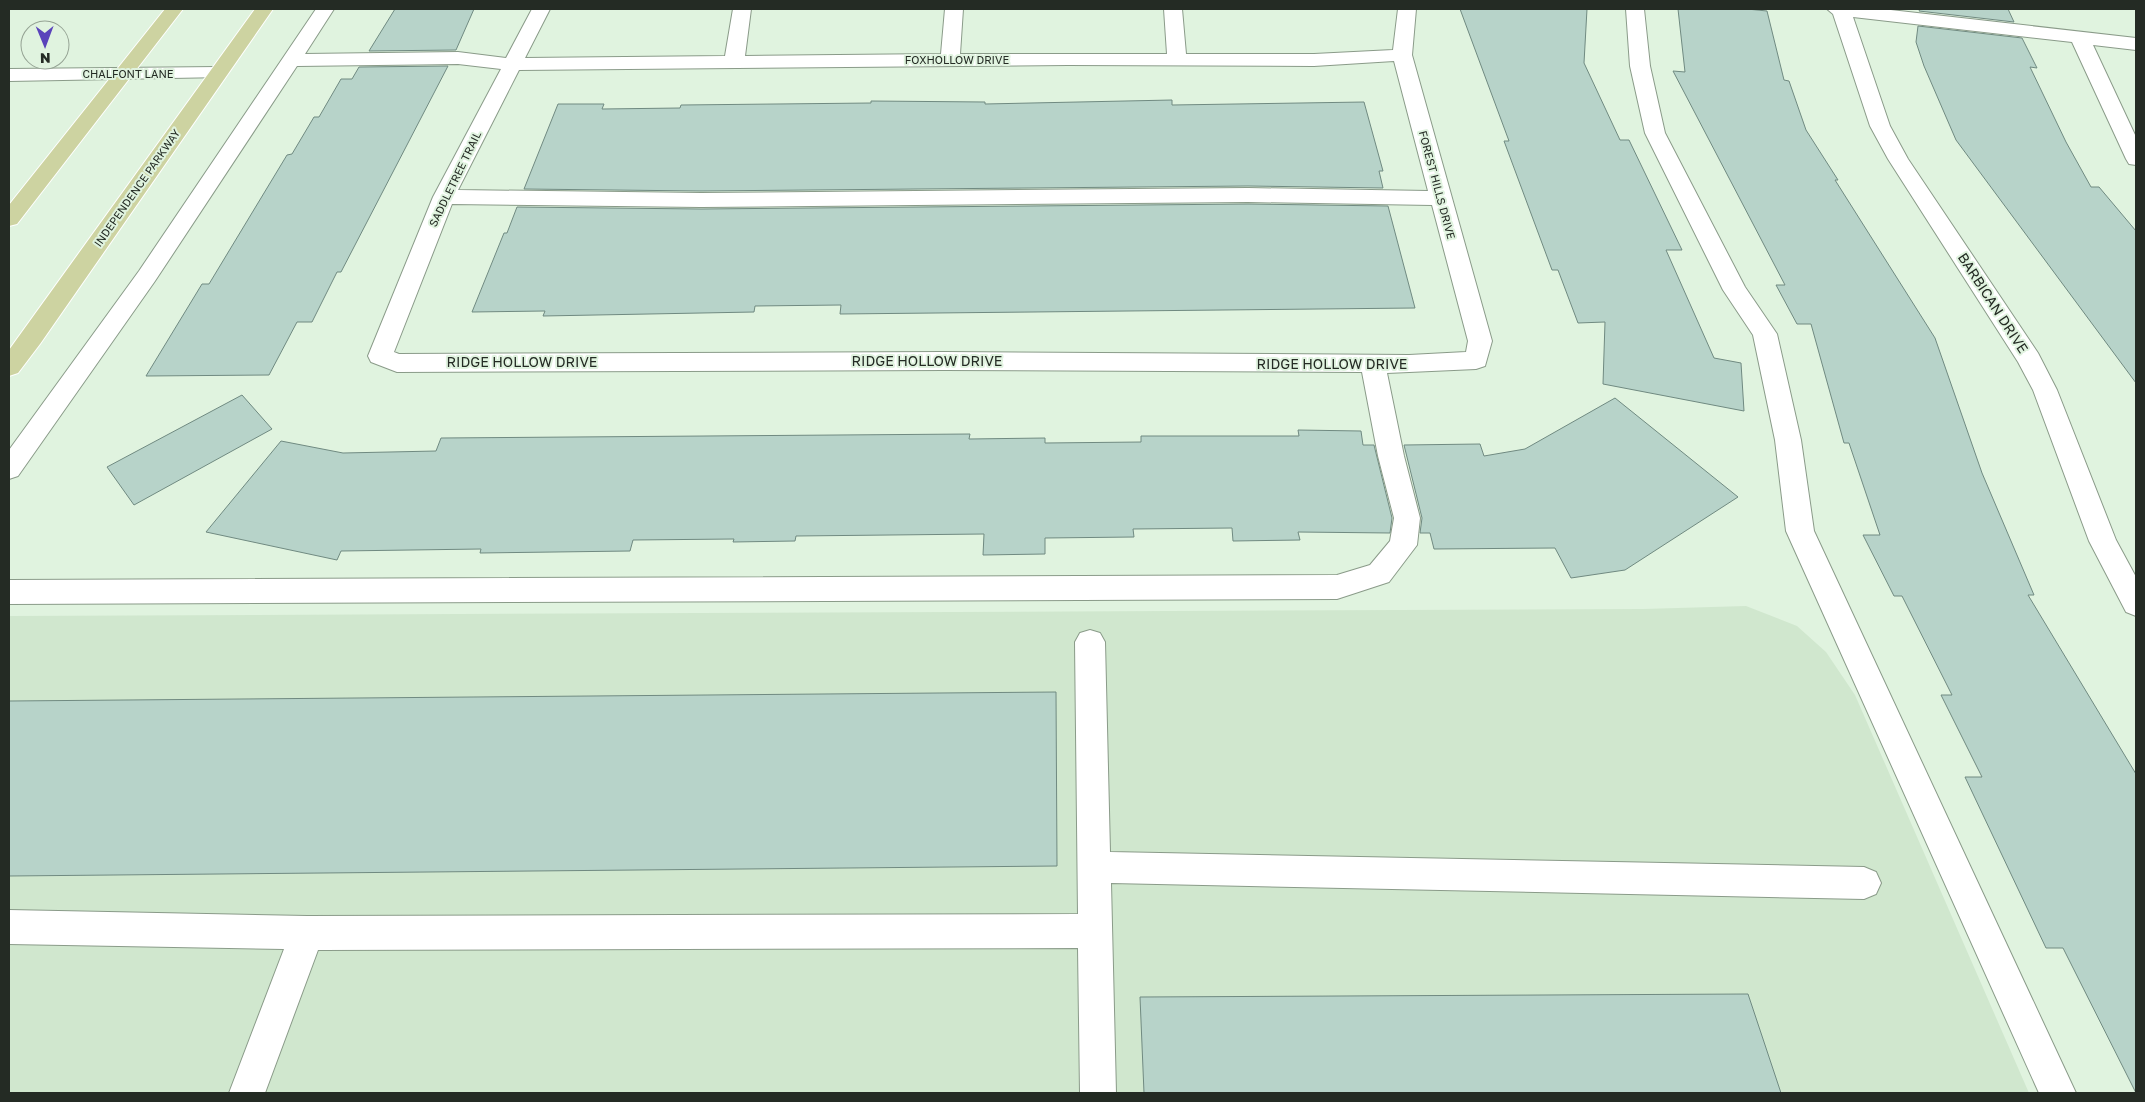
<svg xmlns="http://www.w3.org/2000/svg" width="2145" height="1102" font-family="'Golos Text',sans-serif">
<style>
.built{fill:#d0e7ce}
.building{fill:#b7d3c9;stroke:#708a81}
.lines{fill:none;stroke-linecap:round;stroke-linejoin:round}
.minor-casing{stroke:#8a9b89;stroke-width:2}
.major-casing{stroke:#fff;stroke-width:2}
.minor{fill:#fff;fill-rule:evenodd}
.major{fill:#cdd3a1;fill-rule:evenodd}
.labels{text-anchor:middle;stroke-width:4;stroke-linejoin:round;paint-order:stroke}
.far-street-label{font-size:11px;fill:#242b24;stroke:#e0f3df}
.street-label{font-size:14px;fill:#242b24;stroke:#e0f3df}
</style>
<rect width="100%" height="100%" fill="#e0f3df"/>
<path class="built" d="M1746 606 1797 626 1826 652 1855 695 2029 1093H9V616L1643 609Z"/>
<path class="building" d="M395 9H474L456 50 369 51Z
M1460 9H1587L1584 63 1620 140H1629L1682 250H1666L1714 358 1741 363 1744 411 1603 384 1605 322 1578 323 1558 270H1552L1504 141H1509Z
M1678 9H1747L1767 11 1784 80 1789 81 1806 130 1838 180H1835L1935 338 1982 473 2034 595H2028L2136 774V1093L2063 948H2046L1965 777H1982L1941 695H1952L1902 596H1894L1863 535H1880L1849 443H1844L1811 324H1797L1776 285H1785L1673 71 1685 72Z
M1920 9H2008L2014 22 1919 11Z
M1918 26 2022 38 2037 68 2030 67 2066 142 2091 187H2099L2136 231V383L1956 140 1924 66 1916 42Z
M448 66 341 272H337L312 322H297L269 375 146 376 202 284H209L287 155 292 154 314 117H319L341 79H352L359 67Z
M1172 100V105L1364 102 1383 171H1379L1383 188 1248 186 701 191 524 189 558 104H604L602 109 680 108 681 105 871 103V101L985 102V104Z
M1248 204 1388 206 1415 308 840 314 841 305 755 306 754 312 543 316 545 311 472 312 504 233H507L517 207 701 209Z
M242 395 272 429 134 505 107 467Z
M1615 398 1738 497 1625 570 1571 578 1555 548 1434 549 1430 533H1420L1422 518 1404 445 1480 444 1484 456 1525 449Z
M1298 430 1361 431 1363 445H1374L1392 518 1390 533 1298 532 1300 540 1233 541 1232 528 1133 529 1134 537 1045 538V554L983 555 984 534 796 536 795 541 733 542 734 539 633 540 630 551 480 553 481 549 341 551 337 560 206 532 281 441 343 453 436 451 441 438 970 434 969 439 1045 438V443L1141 442V436H1299Z
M1056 692 1057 866 9 876V701Z
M1748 994 1781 1093H1144L1140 997Z"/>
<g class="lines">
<g class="minor-casing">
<path id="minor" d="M316 9H334L305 54 458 52 506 58 532 9H550L525 58 725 56 733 9H751L745 56 941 54 945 9H963L960 54H1167L1164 9H1182L1186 54H1314L1393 50 1398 9H1416L1412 55 1492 341 1485 366 1476 369 1387 373 1404 456 1420 518 1417 545 1389 582 1337 599 9 604V580L1337 575 1370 565 1390 541 1394 518 1378 456 1362 372 944 370 397 372 371 362 368 356 433 197 501 69 458 64 297 66 155 281 18 476 9 479V450L139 271ZM1394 61 1428 191 1248 188 701 193 458 190 519 70 1068 65 1314 66ZM1248 202 1432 205 1468 341 1466 352 1409 355 944 352 399 354 394 352 452 204 701 207Z
M1626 9H1644L1650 66 1665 133 1745 287 1777 334 1801 440 1814 531 2076 1093H2039L1786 531 1775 440 1753 335 1723 290 1645 133 1630 66Z
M1827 9H1882L2136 38V50L2093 45 2136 137V165L2129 164 2126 159 2072 42 1853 17 1890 126 1908 159 2038 353 2057 390 2116 540 2136 577V616L2126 612 2089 541 2033 390 2018 362 1888 159 1870 126 1833 14Z
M218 67 225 69 228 73 225 77 9 81V69Z
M1090 630 1100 633 1105 642 1110 852 1864 867 1876 872 1881 883 1876 894 1864 899 1111 883 1116 1093H1080L1078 948 318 950 265 1093H229L284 949 9 944V910L307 916 1078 914 1075 642 1080 633Z"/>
</g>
<g class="major-casing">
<path id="major" d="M165 9H183L17 224 9 226V205Z
M255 9H273L40 344 18 373 9 376V350Z"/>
</g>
<use href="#minor" class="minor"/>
<use href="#major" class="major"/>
</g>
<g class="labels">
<g class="far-street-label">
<text x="957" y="64">FOXHOLLOW DRIVE</text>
<text x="128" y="78">CHALFONT LANE</text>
<text transform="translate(455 179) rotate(-64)" y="4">SADDLETREE TRAIL</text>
<text transform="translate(1437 185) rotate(75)" y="4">FOREST HILLS DRIVE</text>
<text transform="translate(137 188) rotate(-55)" y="4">INDEPENDENCE PARKWAY</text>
</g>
<g class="street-label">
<text transform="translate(1993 303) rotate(57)" y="5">BARBICAN DRIVE</text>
<text x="927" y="366">RIDGE HOLLOW DRIVE</text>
<text x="522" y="367">RIDGE HOLLOW DRIVE</text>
<text x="1332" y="369">RIDGE HOLLOW DRIVE</text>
</g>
</g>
<rect width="2145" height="1102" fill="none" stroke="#242b24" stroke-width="20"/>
<g transform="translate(45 45) rotate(179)"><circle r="24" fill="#e0f3df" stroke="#95a394"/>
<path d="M0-4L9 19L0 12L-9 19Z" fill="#5a43bb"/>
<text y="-8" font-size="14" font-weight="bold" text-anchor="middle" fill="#242b24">N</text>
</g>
</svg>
